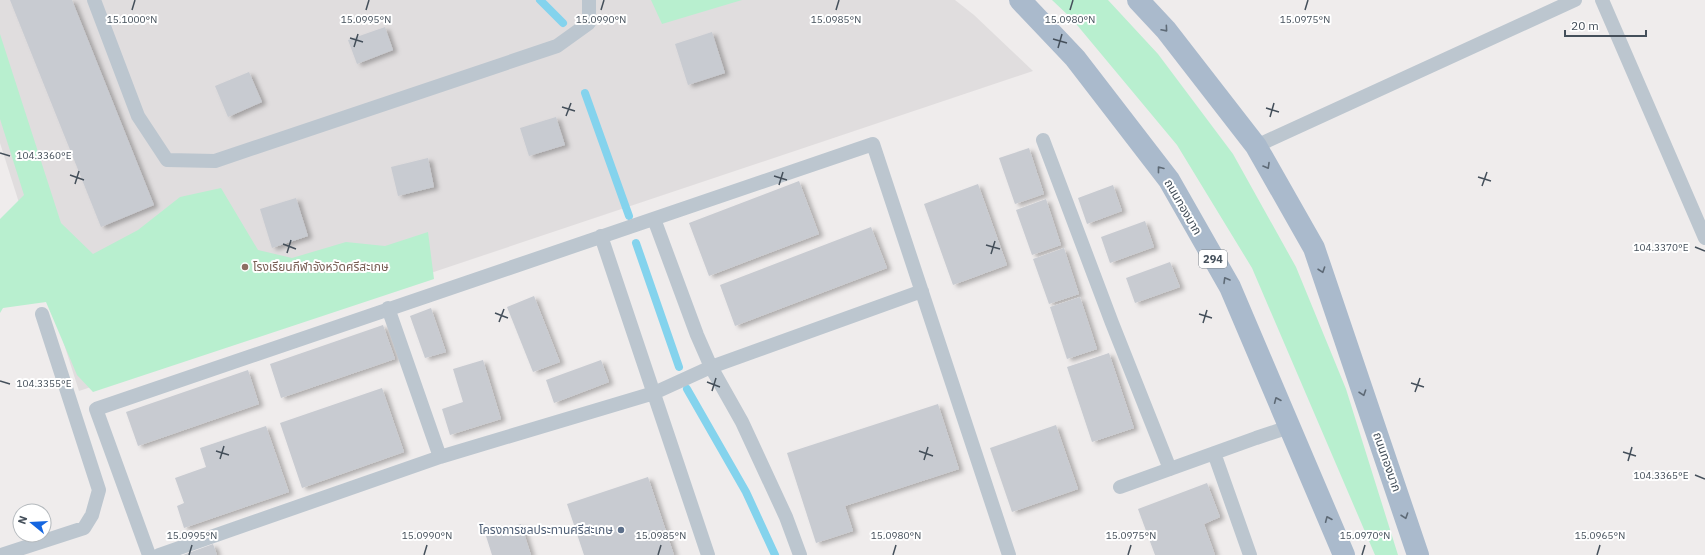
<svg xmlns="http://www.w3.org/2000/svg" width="1705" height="555" font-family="'IBM Plex Sans','Noto Sans Thai',sans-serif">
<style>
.education{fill:#e0ddde}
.green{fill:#b8efcf}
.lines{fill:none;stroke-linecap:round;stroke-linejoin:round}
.stream{stroke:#84d3ed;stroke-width:8}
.building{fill:#c8cbd1;filter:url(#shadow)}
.service{stroke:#bcc6cf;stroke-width:14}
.primary{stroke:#aabacc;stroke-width:22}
.oneway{stroke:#5e6a76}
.ticks{fill:none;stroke:#444f5a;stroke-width:1.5}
.education-dot{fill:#8d6e63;stroke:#fff;stroke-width:1.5}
.service-dot{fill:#5c6f8a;stroke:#fff;stroke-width:1.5}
.labels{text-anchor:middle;stroke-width:4;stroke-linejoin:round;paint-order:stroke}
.shield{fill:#fff;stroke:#7c848c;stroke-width:1}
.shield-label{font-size:11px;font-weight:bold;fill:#444f5a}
.street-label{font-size:12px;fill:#444f5a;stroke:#fff}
.education-label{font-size:12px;fill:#785e54;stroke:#fff;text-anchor:start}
.service-label{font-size:12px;fill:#4e5e75;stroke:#fff;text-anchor:end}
.ticks-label{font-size:10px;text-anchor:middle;fill:#444f5a;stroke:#fff;stroke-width:4;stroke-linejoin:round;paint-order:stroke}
</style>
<defs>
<filter id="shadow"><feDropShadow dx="4.5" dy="2.5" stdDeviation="2" flood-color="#0004"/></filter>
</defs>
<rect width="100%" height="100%" fill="#efecec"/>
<path class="education" d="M0 0H955L974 15 1033 71 79 391 0 143Z"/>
<path class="green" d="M651 0H742L662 24Z
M1052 0H1108L1158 54 1233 154 1296 267 1346 389 1398 555H1375L1252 268 1177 145 1072 19Z
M0 34 61 223 93 254 138 230 180 197 221 188 258 250 292 258 346 242 385 246 428 232 434 279 93 392 77 375 46 302 3 308 0 313V219L24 195 0 119Z"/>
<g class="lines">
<path class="stream" d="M540 0 563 23
M585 93 629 216
M636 243 679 367
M687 389 746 492 775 555"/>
</g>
<path class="building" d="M10 0H72L154 205 101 227Z
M385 27 393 50 357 64 348 40Z
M712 32 725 73 688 85 675 44Z
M249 72 262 102 228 117 215 86Z
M556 117 565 145 529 156 520 128Z
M1029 148 1044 194 1015 204 999 158Z
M428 158 434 187 398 196 391 167Z
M799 181 819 234 709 276 689 223Z
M978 184 1007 265 953 285 924 204Z
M1113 185 1122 211 1087 224 1078 198Z
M296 198 308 236 272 248 260 209Z
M1046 199 1061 245 1032 255 1016 210Z
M1145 221 1154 247 1110 263 1101 237Z
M871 227 887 268 735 326 720 285Z
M1064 248 1079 294 1049 304 1033 259Z
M1170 262 1180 287 1135 303 1126 278Z
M534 296 560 362 533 372 507 307Z
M1080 297 1097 349 1067 359 1050 307Z
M431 308 446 352 425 358 410 316Z
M383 325 395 359 281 398 270 364Z
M1109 353 1134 428 1092 442 1067 367Z
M483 360 501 419 450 435 442 409 463 402 453 369Z
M601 360 609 382 554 403 546 380Z
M248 370 259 404 138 446 126 412Z
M382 388 404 452 302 488 280 423Z
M938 404 959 469 845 506 853 531 816 543 787 453Z
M1056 425 1078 489 1012 512 990 448Z
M266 426 289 492 184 528 177 506 184 503 175 478 206 467 200 448Z
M648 477 674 555H584L567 504Z
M1207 483 1220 517 1204 524 1215 555H1155L1138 509Z
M521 524 531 555H492L486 536Z
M213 544 217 555H183Z"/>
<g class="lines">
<path class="service" d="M94 0 138 116 167 160 215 161 557 46 589 23V0
M1602 0 1705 238
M1043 140 1112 323 1170 469
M1256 146 1575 0
M654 219 697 335 711 367 742 422 786 517 800 555
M601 236 708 555
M388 308 440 457
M1214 453 1250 555
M1120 487 1256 438 1289 427
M1 555 84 528 92 515 99 490 42 314
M149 555 96 409 873 144 1009 555
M159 555 440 457 654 393 711 367 922 291"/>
<path class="primary" d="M1020 0 1075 58 1169 180 1230 287 1344 555
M1138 0 1166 30 1256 146 1314 248 1418 555"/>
</g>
<defs><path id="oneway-chevron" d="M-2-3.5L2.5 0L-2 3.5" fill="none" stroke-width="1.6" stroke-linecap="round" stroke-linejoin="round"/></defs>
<g class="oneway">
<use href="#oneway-chevron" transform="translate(1165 29) rotate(49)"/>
<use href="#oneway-chevron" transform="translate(1267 166) rotate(60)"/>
<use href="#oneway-chevron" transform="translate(1160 169) rotate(-128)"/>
<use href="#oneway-chevron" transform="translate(1322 270) rotate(71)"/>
<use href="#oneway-chevron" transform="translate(1226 280) rotate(-120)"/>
<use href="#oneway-chevron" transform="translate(1363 393) rotate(71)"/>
<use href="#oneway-chevron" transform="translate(1277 400) rotate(-113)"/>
<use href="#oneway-chevron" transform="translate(1405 516) rotate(71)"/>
<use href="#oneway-chevron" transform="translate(1328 519) rotate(-113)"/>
</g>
<path class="ticks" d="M132 10 135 0M366 10 369 0M601 10 604 0M836 10 839 0M1070 10 1073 0M1305 10 1308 0M350 38 363 42M1053 39 1067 43M354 47 358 34M1058 48 1062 34M562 107 575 111M1266 108 1279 112M566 116 571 103M1270 117 1274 103M0 153 10 156M70 175 84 180M774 176 787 180M1478 177 1491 181M75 184 79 171M779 185 783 172M1482 186 1487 172M283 244 296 249M986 245 1000 249M1695 247 1705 251M287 253 291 240M991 254 995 241M495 313 508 318M1199 314 1212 318M499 322 504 309M1203 323 1207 310M0 381 10 384M707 382 720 387M1411 383 1424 387M712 391 716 378M1415 392 1420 378M216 451 229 455M919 451 933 456M1623 452 1636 456M220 459 224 446M924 460 928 447M1628 461 1632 447M1695 475 1705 479M189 555 192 545M424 555 427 545M658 555 661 545M893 555 896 545M1128 555 1131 545M1362 555 1365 545M1597 555 1600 545"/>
<circle class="education-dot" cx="245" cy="267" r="4"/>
<circle class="service-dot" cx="621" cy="530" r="4"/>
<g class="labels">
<rect class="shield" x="1199" y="250" width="28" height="18" rx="3"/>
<g class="shield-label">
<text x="1213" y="263">294</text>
</g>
<g class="street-label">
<text transform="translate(1183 207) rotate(60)" y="4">ถนนทองมาก</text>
<text transform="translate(1387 462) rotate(71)" y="4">ถนนทองมาก</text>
</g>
<g class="education-label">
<text x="253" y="271">โรงเรียนกีฬาจังหวัดศรีสะเกษ</text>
</g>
<g class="service-label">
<text x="613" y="534">โครงการชลประทานศรีสะเกษ</text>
</g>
</g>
<g class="ticks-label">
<text x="132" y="23">15.1000°N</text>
<text x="366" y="23">15.0995°N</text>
<text x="601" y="23">15.0990°N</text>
<text x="836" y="23">15.0985°N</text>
<text x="1070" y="23">15.0980°N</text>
<text x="1305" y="23">15.0975°N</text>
<text x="44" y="159">104.3360°E</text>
<text x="1661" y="251">104.3370°E</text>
<text x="44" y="387">104.3355°E</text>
<text x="1661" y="479">104.3365°E</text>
<text x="427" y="539">15.0990°N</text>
<text x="661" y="539">15.0985°N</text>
<text x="192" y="539">15.0995°N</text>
<text x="896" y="539">15.0980°N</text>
<text x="1131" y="539">15.0975°N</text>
<text x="1365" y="539">15.0970°N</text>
<text x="1600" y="539">15.0965°N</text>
</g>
<g transform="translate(32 523) rotate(288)"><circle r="19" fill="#ffffff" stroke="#b4b9bd"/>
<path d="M0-3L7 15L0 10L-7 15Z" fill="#1566e0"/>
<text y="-6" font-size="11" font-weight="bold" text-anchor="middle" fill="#444f5a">N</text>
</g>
<path d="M1565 30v6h81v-6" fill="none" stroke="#444f5a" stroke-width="2"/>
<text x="1571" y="30" font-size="12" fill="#444f5a" stroke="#ffffff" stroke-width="3" paint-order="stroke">20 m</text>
</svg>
